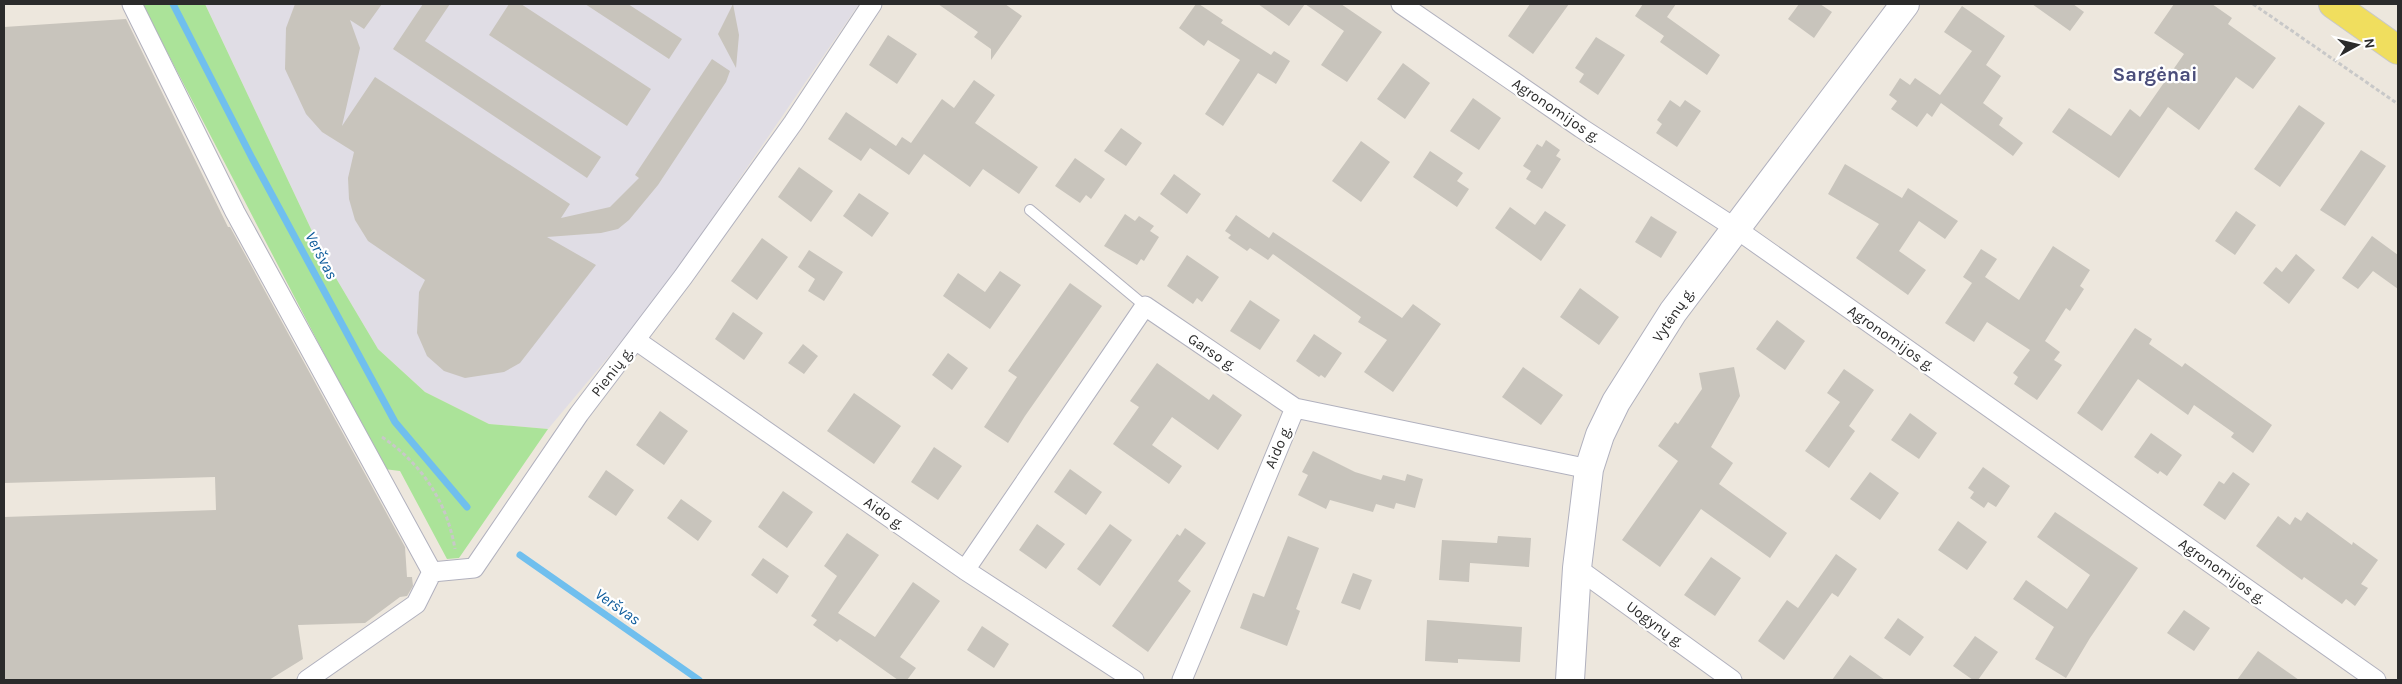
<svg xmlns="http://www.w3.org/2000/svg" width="2402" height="684" font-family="Karla,sans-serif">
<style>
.industrial{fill:#e0dde5}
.green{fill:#abe399}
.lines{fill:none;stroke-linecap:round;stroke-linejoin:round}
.stream{stroke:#70bfee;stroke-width:7}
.building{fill:#c8c4bc}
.service-casing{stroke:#b1b1be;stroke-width:12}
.minor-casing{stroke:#b1b1be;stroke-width:21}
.secondary-casing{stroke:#b1b1be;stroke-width:30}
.primary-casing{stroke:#c8c8c8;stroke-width:30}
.path{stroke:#c8c8c8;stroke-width:3;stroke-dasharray:4 2.5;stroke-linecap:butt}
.service{stroke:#fff;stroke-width:10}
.minor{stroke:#fff;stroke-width:19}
.secondary{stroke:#fff;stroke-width:28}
.primary{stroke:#f0de5e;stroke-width:28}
.labels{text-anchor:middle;stroke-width:4.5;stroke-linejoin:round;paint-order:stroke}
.street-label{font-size:15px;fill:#2b2b2b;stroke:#fff}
.water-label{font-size:16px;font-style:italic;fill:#0e5c9c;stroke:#fff}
.district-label{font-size:20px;font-weight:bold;fill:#4b4e7b;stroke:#fff}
</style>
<rect width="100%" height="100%" fill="#ede7dd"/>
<path class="industrial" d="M205 4H859L657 299 548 429 489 424 425 392 378 349 327 263Z"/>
<path class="green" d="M142 4H205L327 263 378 349 425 392 489 424 548 429 459 558 447 559 400 471 384 469Z"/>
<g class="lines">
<path class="stream" d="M173 4 252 158 395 422 467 507
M520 555 699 680"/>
</g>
<path class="building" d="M295 4H382L364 29 350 20 360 48 342 126 375 77 570 204 561 218 610 207 639 178 635 175 712 59 730 71 726 82 658 185 629 220 618 229 601 233 547 237 596 265 520 363 504 372 465 378 444 371 427 356 417 333 419 292 425 280 368 241 355 220 349 199 348 178 354 152 322 132 306 114 285 69 286 28Z
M423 4H450L425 41 601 157 587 178 393 49Z
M509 4H521L651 89 627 126 489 35Z
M585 4H628L682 39 669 59Z
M733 4 739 35 736 68 718 34Z
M938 4H1005L1022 16 991 60V49L974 37 978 32Z
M1196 4H1199L1223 20 1221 23 1271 55 1274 51 1290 61 1276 84 1258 73 1223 126 1205 114 1240 60 1208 40 1204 46 1179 28Z
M1258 4H1341L1382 32 1347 82 1321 65 1344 31 1305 4 1289 26Z
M1530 4H1569L1533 54 1508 36Z
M1643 4H1676L1667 17 1720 55 1707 75 1660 42 1664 36 1635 16Z
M1799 4H1820L1832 12 1814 38 1788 19Z
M2032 4H2073L2084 12 2070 31Z
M2174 4H2212L2232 18 2228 24 2276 58 2253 89 2236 77 2199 130 2168 107 2119 178 2052 132 2069 108 2111 136 2130 109 2140 117 2184 54 2154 33Z
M1962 6 2005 36 1986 65 2001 76 1983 103 2003 118 1999 125 2023 143 2013 156 1941 103 1932 117 1927 113 1917 127 1891 109 1897 101 1889 95 1900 78 1910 85 1915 78 1940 95 1972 51 1944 32Z
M126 19 228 227H230L405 547 407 577H412L413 586 407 596 400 597 365 623 298 625 303 659 269 680H4V517L216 510 215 477 4 483V27Z
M888 35 917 54 897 84 869 65Z
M1596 37 1625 55 1598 95 1579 82 1584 74 1575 68Z
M1403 63 1430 83 1405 119 1377 99Z
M974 80 995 95 975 123 1038 167 1019 194 983 169 970 187 924 154 909 175 870 148 861 161 828 139 846 112 896 146 902 137 911 143 942 99 954 108Z
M1473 98 1501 118 1479 150 1450 131Z
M1670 100 1680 107 1685 100 1701 111 1677 147 1656 133 1662 124 1657 120Z
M2299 105 2325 123 2280 187 2254 169Z
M1121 128 1142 143 1126 166 1104 151Z
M1546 140 1560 150 1556 156 1561 159 1542 189 1526 179 1531 171 1523 166 1537 144 1542 147Z
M1361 141 1390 162 1361 202 1332 181Z
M2361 150 2386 166 2345 226 2320 210Z
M1430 151 1463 173 1457 181 1469 189 1457 207 1413 177Z
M1075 158 1105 179 1091 199 1086 195 1080 203 1055 186Z
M1845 164 1902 198 1908 188 1958 221 1945 239 1919 221 1899 251 1926 270 1908 295 1856 258 1879 224 1828 194Z
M799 167 833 191 811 222 778 197Z
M1174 174 1201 194 1187 214 1160 194Z
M859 193 889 213 872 237 843 216Z
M1510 207 1535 225 1545 211 1566 225 1541 261 1495 228Z
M2236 211 2256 225 2235 255 2215 241Z
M1125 214 1135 221 1139 216 1154 226 1150 231 1159 237 1144 261 1141 259 1137 265 1104 246Z
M1236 215 1269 238 1273 232 1402 318 1413 304 1441 324 1393 392 1364 372 1387 340 1358 322 1361 317 1273 254 1268 260 1250 248 1247 251 1228 238 1231 235 1225 231Z
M1651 216 1677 232 1661 258 1635 242Z
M2372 236 2398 255V289L2373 271 2358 289 2342 278Z
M762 238 788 257 757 300 731 281Z
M2053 246 2090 270 2080 286 2084 289 2070 311 2066 308 2045 341 2060 352 2054 360 2062 365 2037 400 2014 384 2018 377 2013 373 2030 350 1987 322 1974 342 1945 323 1972 283 1963 277 1981 249 1997 259 1985 277 2019 300Z
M809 250 843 272 824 301 808 291 815 279 798 267Z
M2296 254 2315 270 2289 304 2263 283 2276 267 2282 272Z
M1187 255 1219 277 1202 302 1197 298 1193 304 1167 286Z
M1000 271 1021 285 990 329 943 296 958 273 985 292Z
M1070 283 1102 306 1025 416 1008 443 984 427 1017 377 1008 371Z
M1580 288 1619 317 1599 345 1560 317Z
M1250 300 1280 320 1260 350 1230 331Z
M733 312 763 333 744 360 715 339Z
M1777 320 1805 341 1785 370 1756 349Z
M2135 328 2152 339 2149 344 2182 367 2185 363 2272 425 2253 453 2231 437 2234 433 2194 405 2188 415 2138 379 2102 431 2077 413Z
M1314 334 1342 353 1325 378 1321 375 1319 377 1296 361Z
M803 344 818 356 804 374 788 363Z
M948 353 968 368 952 390 932 375Z
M1157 363 1209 400 1213 394 1242 415 1218 450 1172 417 1152 445 1182 466 1169 484 1113 444 1139 407 1130 401Z
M1523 367 1563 395 1541 425 1502 397Z
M1734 367 1740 396 1711 447 1733 463 1719 484 1787 533 1770 558 1701 509 1660 567 1622 540 1678 461 1658 446 1675 422 1678 424 1702 389 1699 373Z
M1844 369 1874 390 1849 426 1855 431 1829 468 1805 451 1840 402 1827 393Z
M854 393 901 426 874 464 827 431Z
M660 411 688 431 664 465 636 445Z
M1910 413 1937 433 1919 459 1891 440Z
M2151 433 2182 455 2167 476 2160 471 2158 474 2134 457Z
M934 447 962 466 938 500 911 482Z
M1313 451 1355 472 1381 480 1383 475 1405 481 1407 474 1423 479 1415 508 1396 503 1394 509 1376 504 1373 512 1330 500 1326 509 1298 495 1308 475 1302 472Z
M1983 467 2010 486 1996 507 1988 502 1984 508 1970 498 1974 492 1968 488Z
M1070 469 1102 492 1086 515 1054 492Z
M606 470 634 490 616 516 588 497Z
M1870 472 1899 493 1880 520 1850 499Z
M2233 472 2250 484 2225 520 2203 505 2219 481 2224 484Z
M783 491 813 512 787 548 758 527Z
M681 499 712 521 698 541 667 518Z
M2055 512 2138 568 2090 638 2066 678 2035 659 2054 627 2013 599 2026 580 2067 609 2090 575 2037 537Z
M2307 512 2352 545 2353 542 2378 560 2361 584 2368 588 2355 606 2346 599 2342 604 2304 577 2302 580 2256 546 2278 516 2290 525 2295 517 2301 521Z
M1958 521 1987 542 1967 570 1938 550Z
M1037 524 1065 544 1046 569 1019 550Z
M1110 524 1132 540 1100 586 1077 569Z
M1185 528 1206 543 1178 581 1191 591 1148 652 1112 626 1177 534 1180 536Z
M847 533 879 555 838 613 875 637 913 582 940 601 900 657 916 668 907 680H898L840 639 837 642 813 625 817 620 811 616 837 576 824 566Z
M1288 536 1319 548 1296 609 1300 611 1287 646 1240 628 1253 593 1264 597Z
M1498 536 1531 538 1529 567 1470 563 1469 582 1439 580 1442 540 1497 543Z
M1836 554 1857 569 1838 597 1832 593 1784 660 1758 641 1787 600 1798 608Z
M1711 557 1741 578 1715 616 1684 595Z
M763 558 789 576 777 594 751 575Z
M1353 573 1372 580 1360 610 1341 603Z
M2184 610 2210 628 2194 651 2167 633Z
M1898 618 1924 637 1910 656 1884 638Z
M1427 620 1522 627 1520 662 1458 659V663L1425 661Z
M982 626 1009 644 994 668 967 650Z
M1975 636 1998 652 1978 680H1973L1953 666Z
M2258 651 2299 680H2237Z
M1850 655 1885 680H1832Z"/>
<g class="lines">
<g class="service-casing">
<path id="service" d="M1030 210 1145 306"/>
</g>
<g class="minor-casing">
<path id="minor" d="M132 4 235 212 432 572
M1401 4 1581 128 1735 228 2376 680
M637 341 965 570 1134 680
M1577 568 1732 680
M965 570 1145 306 1295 408 1589 469
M307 680 416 604 432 572 474 568 579 414 683 277 793 123 872 4
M1182 680 1295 408"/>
</g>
<g class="secondary-casing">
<path id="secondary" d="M1570 680 1577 568 1589 469 1600 435 1616 402 1673 312 1905 4"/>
</g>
<g class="primary-casing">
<path id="primary" d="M2333 4 2398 50"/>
</g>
<path class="path" d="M2253 4 2398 104
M382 437C422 464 447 502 455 549"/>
<use href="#service" class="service"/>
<use href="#minor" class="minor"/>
<use href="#secondary" class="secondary"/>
<use href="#primary" class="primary"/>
</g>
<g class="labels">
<g class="street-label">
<text transform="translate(1556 110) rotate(34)" y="5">Agronomijos g.</text>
<text transform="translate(1673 315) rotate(-56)" y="5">Vytėnų g.</text>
<text transform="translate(1891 338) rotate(35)" y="5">Agronomijos g.</text>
<text transform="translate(1212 352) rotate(34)" y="5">Garso g.</text>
<text transform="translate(612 372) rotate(-52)" y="5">Pienių g.</text>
<text transform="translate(1278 447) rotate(-67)" y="5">Aido g.</text>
<text transform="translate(884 513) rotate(35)" y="5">Aido g.</text>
<text transform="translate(2222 571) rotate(35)" y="5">Agronomijos g.</text>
<text transform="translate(1655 624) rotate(36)" y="5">Uogynų g.</text>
</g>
<g class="water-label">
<text transform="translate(322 255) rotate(62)" y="6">Veršvas</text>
<text transform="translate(618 606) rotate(35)" y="6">Veršvas</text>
</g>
<g class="district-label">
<text x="2155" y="81">Sargėnai</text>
</g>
</g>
<rect width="2402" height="684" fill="none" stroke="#2b2b2b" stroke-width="10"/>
<g transform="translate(2357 45) rotate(82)" stroke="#ffffff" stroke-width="4" paint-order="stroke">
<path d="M0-4L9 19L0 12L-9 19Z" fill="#2b2b2b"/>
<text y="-8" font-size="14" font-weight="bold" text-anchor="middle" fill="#2b2b2b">N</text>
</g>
</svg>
